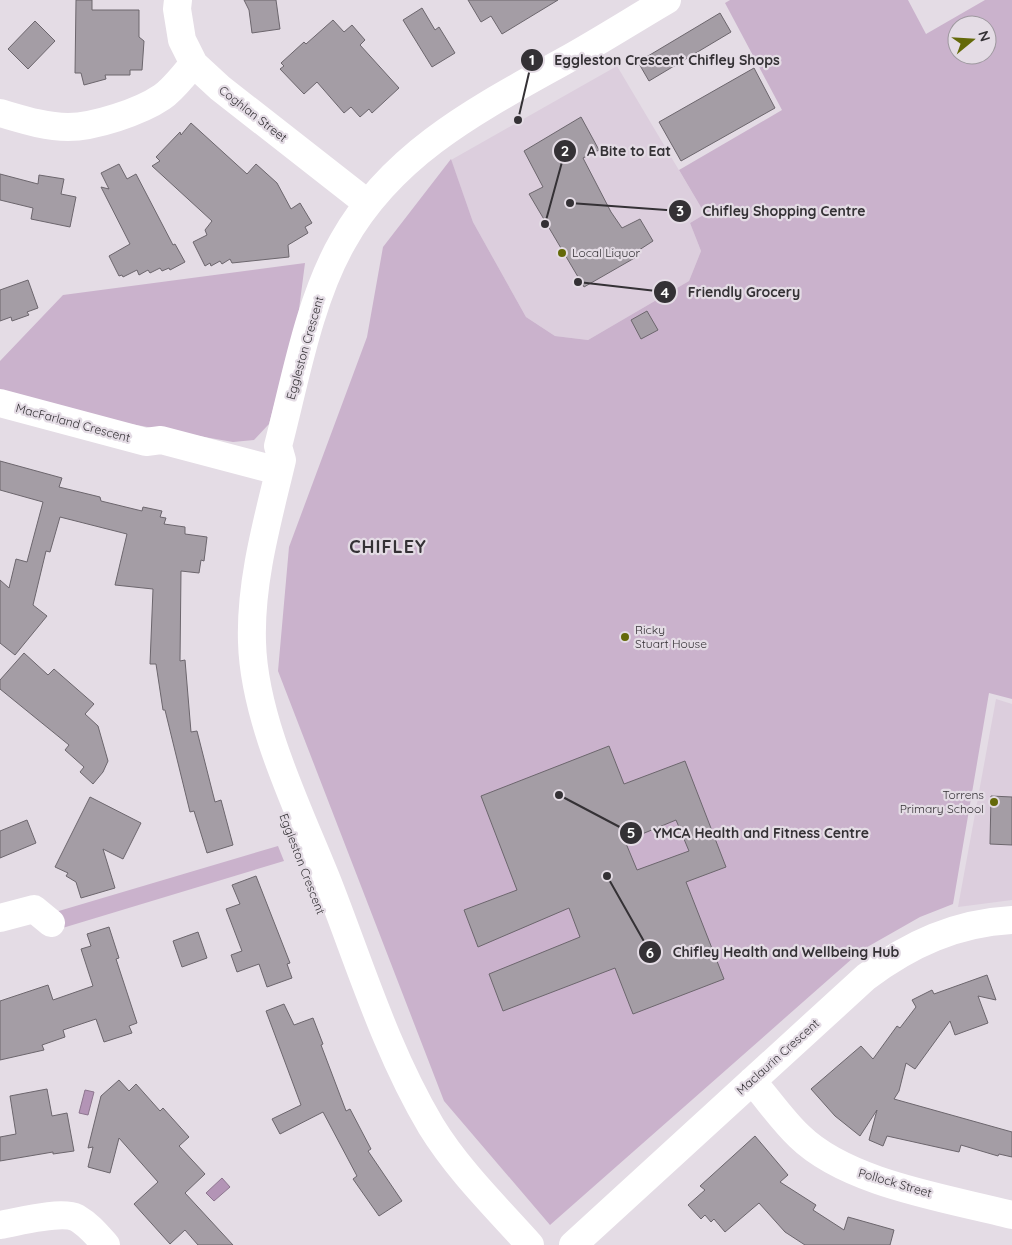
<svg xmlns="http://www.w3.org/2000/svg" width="1012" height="1245" font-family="Quicksand,sans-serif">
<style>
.built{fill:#dccedd}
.green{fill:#cab2cc;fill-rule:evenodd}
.water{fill:#b394b6;stroke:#8d768f}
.building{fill:#a49da5;stroke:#6c666d;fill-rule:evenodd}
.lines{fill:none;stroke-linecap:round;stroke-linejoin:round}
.minor{stroke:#fff;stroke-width:28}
.poi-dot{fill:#646909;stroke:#e4dce5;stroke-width:2}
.labels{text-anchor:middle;stroke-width:4.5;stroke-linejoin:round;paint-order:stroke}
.street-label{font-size:12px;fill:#343135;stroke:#e4dce5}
.poi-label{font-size:12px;fill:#343135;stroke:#e4dce5;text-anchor:start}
.district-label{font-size:18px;font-weight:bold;letter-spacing:1px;fill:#343135;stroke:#e4dce5}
.leader{fill:none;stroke:#343135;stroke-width:2}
.callout-dot{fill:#343135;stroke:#e4dce5;stroke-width:2}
.mark-label{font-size:15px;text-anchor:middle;font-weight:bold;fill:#fff}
.callout-label{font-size:14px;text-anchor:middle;font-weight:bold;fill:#343135;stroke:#e4dce5;stroke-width:4.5;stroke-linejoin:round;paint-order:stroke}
</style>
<rect width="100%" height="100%" fill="#e4dce5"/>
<path class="built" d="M617 66 705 214 690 223 701 251 689 281 588 340 555 336 526 317 473 222 451 160Z
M996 699 1012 704V900L958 907Z"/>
<path class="green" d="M730 0H908L926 34 985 0H1012V699L989 693 953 904 920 917 862 950 550 1225 444 1101 278 671 289 547 367 337 383 247 451 159 473 222 526 317 555 336 588 340 689 281 701 251 690 223 705 214 679 170 782 110 725 3ZM957 25H987V55H957Z
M305 263 298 317 269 424 254 440 233 442 0 401V361L63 295Z
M278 846 284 861 46 933 52 913Z"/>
<path class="water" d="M85 1090 94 1092 88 1115 79 1113Z
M222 1178 230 1187 214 1201 206 1193Z"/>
<path class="building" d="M76 0H92V10H139V37L144 41 142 70H130V75H105L106 79 84 85 81 73H75Z
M244 0H276L280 29 252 33 249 10Z
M468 0H558L502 34 491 16 481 22Z
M422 8 435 30 439 27 455 53 432 67 403 20Z
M720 13 731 32 649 81 638 62Z
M333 20 344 32 352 25 365 40 360 45 399 88 372 113 369 109 360 117 351 107 344 113 317 82 304 94 280 69 284 66 281 63 304 42 306 44Z
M35 21 55 41 28 69 8 49Z
M754 68 775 108 681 161 659 122Z
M581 117 599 150 583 158 611 212 622 228 640 219 653 241 636 252 638 256 584 287 529 194 543 187 524 151Z
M191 123 247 174 256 164 277 183 291 209 300 203 312 223 305 227 308 233 288 245 289 257 232 263 230 259 222 264 220 261 211 266 210 263 205 266 193 242 207 235 205 230 212 221 152 166 160 161 156 157 180 132 181 135Z
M119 164 127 179 136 174 173 245 175 244 185 262 170 270 169 268 162 271 160 268 150 273 148 270 139 275 137 270 123 277 122 275 119 276 109 256 130 244 101 187 109 189 101 173Z
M0 174 38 184 39 175 64 179 61 194 76 197 70 227 31 219 33 208 0 200Z
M28 280 38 308 27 312 29 315 12 321 11 317 0 321V290Z
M647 311 658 330 641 339 631 320Z
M0 461 62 478 59 487 100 497 101 501 142 511 143 507 162 511 160 517 166 518 164 524 185 527V534L207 537 204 561 201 560 199 573 181 571 180 661 185 660 191 732 197 731 215 802 221 800 233 845 207 853 194 811 190 812 165 710H163L156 664H150L153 589 115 585 127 534 60 517 50 552 46 551 33 605 47 616 15 655 0 643V580L9 588 16 559 27 562 43 502 0 490Z
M24 653 48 675 54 669 94 704 85 714 98 726 108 761 103 772 93 784 80 772 84 767 65 750 69 745 0 689V680Z
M609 746 624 784 685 761 726 867 686 882 724 979 633 1014 615 968 503 1011 489 974 580 937 569 908 478 947 464 910 517 890 481 796ZM676 820 689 851 637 870 625 841Z
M991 796 1012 797V845L990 844Z
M90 797 141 823 123 859 103 849 115 888 81 898 76 882 66 876 68 873 55 867Z
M27 820 36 843 0 858V831Z
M256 876 290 963 287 964 292 978 267 987 259 964 237 972 231 955 242 951 226 909 240 904 232 885Z
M109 927 119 958 116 959 137 1023 129 1026 132 1033 104 1042 96 1019 63 1030 65 1037 42 1045 44 1050 0 1060V1001L48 985 53 1000 93 986 81 949 91 946 87 934Z
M198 932 207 958 182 967 173 941Z
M987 975 996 1000 978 996 988 1023 955 1035 950 1021 915 1069 906 1063 899 1091 894 1099 1012 1132V1157L999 1154 998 1156 961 1145 959 1152 887 1136 883 1146 869 1140 877 1110 860 1136 835 1116 811 1089 861 1046 873 1059 897 1026 900 1028 916 1007 912 1000 932 990 934 994Z
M284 1004 294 1025 313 1018 323 1044 321 1045 346 1111 350 1109 371 1149 368 1151 402 1201 379 1216 353 1179 357 1176 323 1112 280 1134 272 1119 301 1105 266 1011Z
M119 1080 129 1091 136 1084 160 1111 163 1108 189 1137 179 1146 205 1174 185 1193 233 1245H198L185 1230 170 1244 134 1204 158 1182 119 1138 110 1173 88 1167 93 1147 88 1148 101 1096Z
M47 1089 52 1116 67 1113 74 1151 53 1154V1152L0 1161V1137L16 1134 10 1096Z
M755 1136 788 1175 780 1182 816 1205 813 1210 844 1230 848 1217 894 1230 890 1245H805L785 1232 759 1203 725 1232 714 1219 711 1222 705 1215 701 1219 688 1205 705 1190 700 1186Z"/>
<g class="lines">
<path class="minor" d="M178 0 177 9 182 40 194 64 220 88 367 203
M0 113C21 119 45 127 68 127 94 127 140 112 162 97 174 89 184 74 194 64
M0 403 146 442 161 440 279 471
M0 918 34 909 51 923
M752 1081C768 1099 782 1120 799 1136 848 1184 947 1198 1012 1215
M0 1225C18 1222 61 1210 77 1218 89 1225 97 1235 106 1245
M530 1245C496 1207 458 1170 431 1126 387 1052 361 968 330 888 301 814 254 722 252 642 250 581 268 519 282 460L278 446C295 381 309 300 343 241 393 152 480 108 566 60 600 41 633 20 667 0
M573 1245 866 977C910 944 956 923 1012 920"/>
</g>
<g class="poi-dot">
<circle cx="562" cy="253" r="5"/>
<circle cx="625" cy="637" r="5"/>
<circle cx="994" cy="802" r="5"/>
</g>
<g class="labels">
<g class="street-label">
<text transform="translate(253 114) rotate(38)" y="4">Coghlan Street</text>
<text transform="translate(305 348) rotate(-74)" y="4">Eggleston Crescent</text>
<text transform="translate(73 423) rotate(15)" y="4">MacFarland Crescent</text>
<text transform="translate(302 864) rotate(69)" y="4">Eggleston Crescent</text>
<text transform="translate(778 1057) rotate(-42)" y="4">Maclaurin Crescent</text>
<text transform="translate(895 1183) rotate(16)" y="4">Pollock Street</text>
</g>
<g class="poi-label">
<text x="572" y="257">Local Liquor</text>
<text x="635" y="634">Ricky<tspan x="635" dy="14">Stuart House</tspan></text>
<text x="984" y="799" text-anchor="end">Torrens<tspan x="984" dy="14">Primary School</tspan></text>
</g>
<g class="district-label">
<text x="388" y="553">CHIFLEY</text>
</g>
</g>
<path class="leader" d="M518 120L532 60M545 224L565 151M570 203L680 211M578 282L665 292M559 795L631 833M607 876L650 952"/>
<g class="callout-dot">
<circle cx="518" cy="120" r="5"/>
<circle cx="545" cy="224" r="5"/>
<circle cx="570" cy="203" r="5"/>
<circle cx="578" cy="282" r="5"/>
<circle cx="559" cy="795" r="5"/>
<circle cx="607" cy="876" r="5"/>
<circle cx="532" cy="60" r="12"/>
<circle cx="565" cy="151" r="12"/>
<circle cx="680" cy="211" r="12"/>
<circle cx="665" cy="292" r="12"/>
<circle cx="631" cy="833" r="12"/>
<circle cx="650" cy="952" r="12"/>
</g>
<g class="mark-label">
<text x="532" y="65">1</text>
<text x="565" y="156">2</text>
<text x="680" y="216">3</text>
<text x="665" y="298">4</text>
<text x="631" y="838">5</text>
<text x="650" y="958">6</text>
</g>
<g class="callout-label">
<text x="667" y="65">Eggleston Crescent Chifley Shops</text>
<text x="629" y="156">A Bite to Eat</text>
<text x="784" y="216">Chifley Shopping Centre</text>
<text x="744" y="297">Friendly Grocery</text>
<text x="761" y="838">YMCA Health and Fitness Centre</text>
<text x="786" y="957">Chifley Health and Wellbeing Hub</text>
</g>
<g transform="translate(972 40) rotate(72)"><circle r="24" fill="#e4dce5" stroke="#9e989f"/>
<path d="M0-4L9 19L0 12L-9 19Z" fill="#646909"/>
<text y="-8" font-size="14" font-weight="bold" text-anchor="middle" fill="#343135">N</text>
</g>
</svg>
